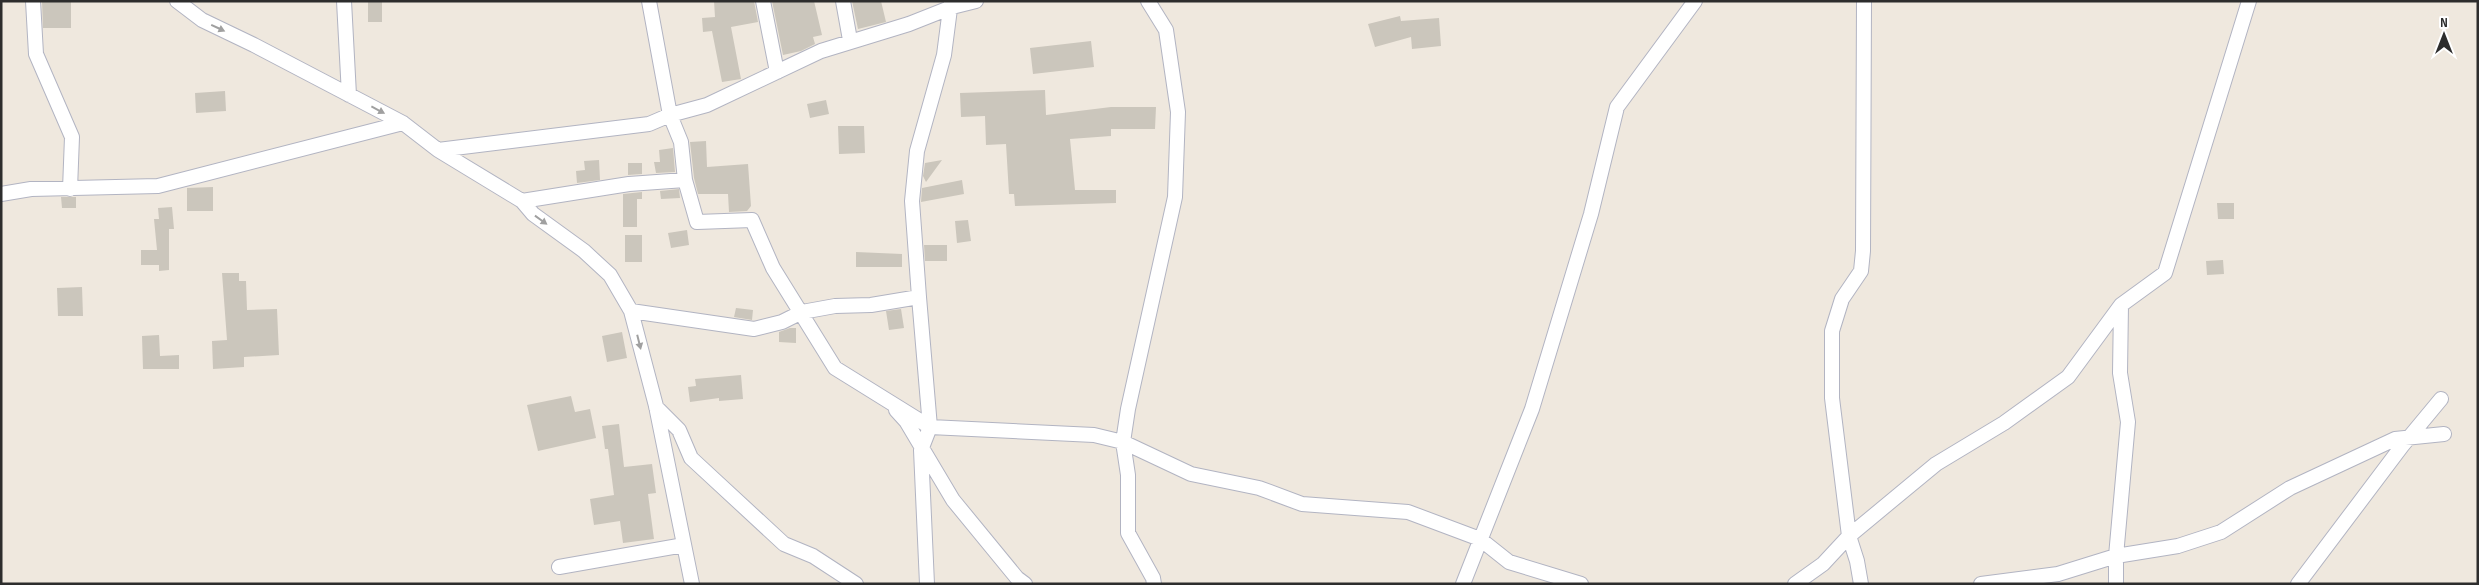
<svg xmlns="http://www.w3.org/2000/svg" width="2479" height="585" font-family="'Sofia Sans Condensed',sans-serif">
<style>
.building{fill:#cbc6bc}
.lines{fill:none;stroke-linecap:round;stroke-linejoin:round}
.minor-casing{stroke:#b2b4c2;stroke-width:16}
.minor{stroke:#fff;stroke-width:14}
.oneway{fill:#a0a0a0}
</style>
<rect width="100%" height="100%" fill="#efe8de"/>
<path class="building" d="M42 1H71V28H43Z
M368 1H382V22H368Z
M714 1H754L758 22 731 27 741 79 722 82 712 31 703 32 702 18 715 17Z
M772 1H814L822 35 813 37 815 44 801 51 783 55Z
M852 1H881L886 22 858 29Z
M1400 16 1401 21 1439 18 1441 46 1412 49 1411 37 1375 47 1368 24Z
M1091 41 1094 67 1033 74 1030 48Z
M1045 90 1046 115 1111 107H1156L1155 129H1111V136L1070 139 1075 190H1116V203L1015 206 1014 194H1009L1006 144 986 145 985 116 961 117 960 93Z
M225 91 226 111 196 113 195 93Z
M826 100 829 114 810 118 807 104Z
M838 126H864L865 153 839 154Z
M706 141 707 167 748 164 751 206 747 211 729 212 728 194H698L694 178 690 142Z
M673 148 675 172 656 173 654 162H660L659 150Z
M599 160 600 180 577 183 576 171 585 170 584 161Z
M942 160 926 182 923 176 925 163Z
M628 163H642V174L628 175Z
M962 180 964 194 921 202 922 188Z
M213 187V211H187V188Z
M679 189 680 198 661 199 660 191Z
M642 192V199H637V227H623V194Z
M61 197H76V208H62Z
M2217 203H2234V219H2218Z
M172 207 174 229H169V270L159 271V265H141V250H157L154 219H159L158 208Z
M968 220 971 241 957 243 955 221Z
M687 230 689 245 671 248 668 233Z
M625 235H642V262H625Z
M924 245H947V261H925Z
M856 252 902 254V267H856Z
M2223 260 2224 274 2207 275 2206 261Z
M222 273H239V281H246L247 310 277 309 279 355 244 357V367L213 369 212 341 227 340Z
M82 287 83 316H58L57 288Z
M736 308 753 310 752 320 734 317Z
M901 309 904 328 889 330 886 311Z
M790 328H796V343L779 342V332Z
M622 332 627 358 607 362 602 336Z
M159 335 160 356 179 355V369H143L142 336Z
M741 375 743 399 719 401V398L690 402 688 387 696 386 695 379Z
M571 396 575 412 590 409 596 438 538 451 527 405Z
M619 424 624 467 652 464 656 493 648 494 654 539 623 543 620 521 594 525 590 499 614 495 608 449H605L602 426Z"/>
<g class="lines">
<g class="minor-casing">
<path id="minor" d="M33 1 36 54 72 137 70 189
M177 1 202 20 254 45 403 123 438 150 522 201 533 214 584 251 610 275 631 311 656 406 692 584
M344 1 349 95
M649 1 670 115 681 142 685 180 697 222 752 220 773 268 835 368 930 427 1094 435 1123 442 1191 474 1259 488 1302 504 1408 512 1480 539 1509 562 1581 584
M763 1 777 72
M843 1 850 40
M1148 1 1166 30 1178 112 1175 197 1128 409 1123 442 1128 475V533L1153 578 1154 584
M438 150 649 124 670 115 707 105 821 51 909 24 952 7 976 1
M1 194 31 189 158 186 403 123
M522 201 629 184 685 180
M919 297 930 427 921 450 927 584
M631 311 754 329 782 322 802 312 835 306 871 305 919 297 912 201 917 151 944 55 951 1
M656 407 679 430 691 458 784 544 813 556 856 584
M896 410 906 421 953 500 1017 578 1025 584
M559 567 684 545
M1463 584 1532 409 1591 214 1617 107 1695 1
M1795 584 1823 564 1849 536 1936 464 2004 423 2068 377 2121 305 2165 273 2249 1
M1861 584 1857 561 1849 536 1832 398V331L1842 299 1861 271 1863 251 1864 1
M1981 584 2058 574 2116 556 2178 546 2221 532 2290 488 2395 439 2444 434
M2116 584V556L2128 422 2120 373 2121 305
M2298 584 2402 446 2441 399"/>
</g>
<use href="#minor" class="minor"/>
</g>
<defs><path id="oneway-solid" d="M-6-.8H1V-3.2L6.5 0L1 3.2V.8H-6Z" transform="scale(1.25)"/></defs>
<g class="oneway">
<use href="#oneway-solid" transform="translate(218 28) rotate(25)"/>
<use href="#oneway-solid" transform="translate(378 110) rotate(28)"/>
<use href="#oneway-solid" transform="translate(541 220) rotate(36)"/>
<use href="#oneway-solid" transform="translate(639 342) rotate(76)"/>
</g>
<rect width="2479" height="585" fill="none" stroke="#2d2d2d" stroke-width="5"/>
<g transform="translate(2444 35)" stroke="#ffffff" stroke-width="4" paint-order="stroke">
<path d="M0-4L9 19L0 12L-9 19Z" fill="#2d2d2d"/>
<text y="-8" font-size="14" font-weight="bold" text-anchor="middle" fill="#2d2d2d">N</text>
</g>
</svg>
